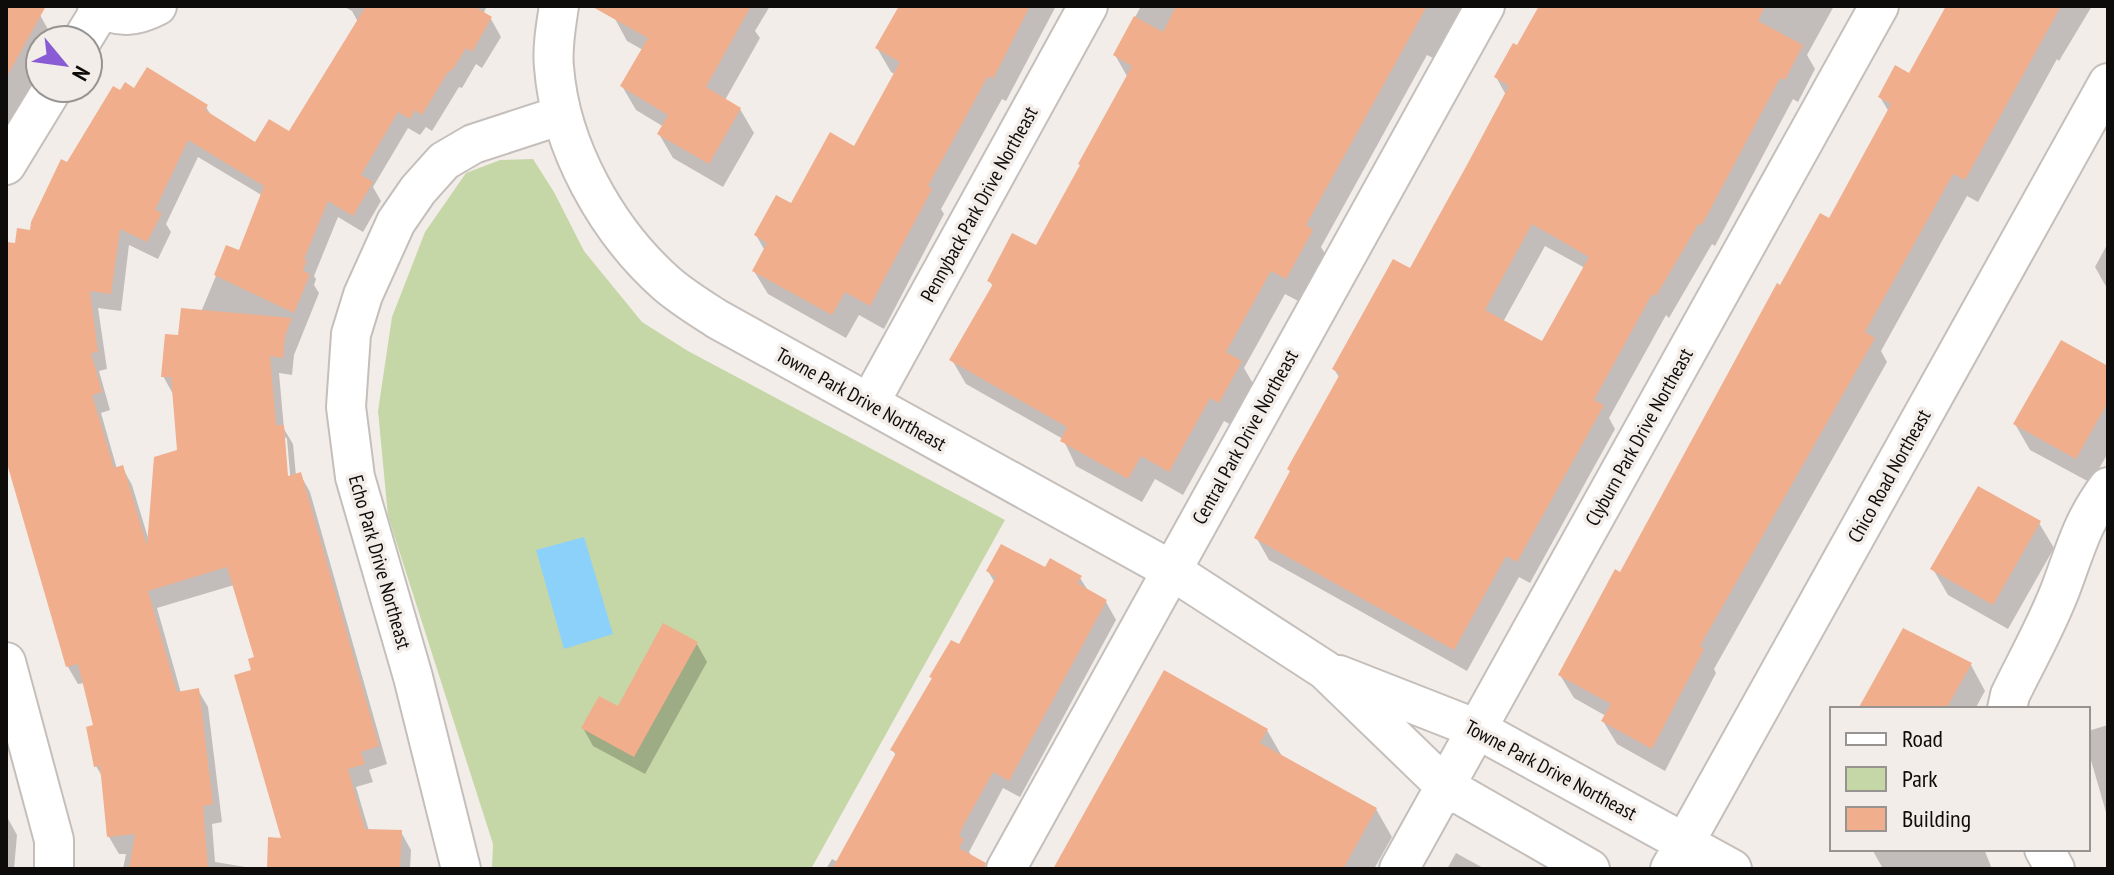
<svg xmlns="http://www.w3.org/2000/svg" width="2114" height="875" font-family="'PT Sans Narrow',sans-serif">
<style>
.green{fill:#c6d7a7}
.water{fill:#8cd1fa}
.shadow{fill:#0003;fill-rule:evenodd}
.building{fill:#f0ae8c;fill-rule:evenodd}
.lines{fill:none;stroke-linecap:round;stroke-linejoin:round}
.minor-casing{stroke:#c5bfbc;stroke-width:42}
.minor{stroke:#fff;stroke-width:38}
.labels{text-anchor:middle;stroke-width:7;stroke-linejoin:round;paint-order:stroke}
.street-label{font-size:20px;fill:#0e0c0b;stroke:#f3ede9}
</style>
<rect width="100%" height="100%" fill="#f3ede9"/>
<path class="green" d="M533 159 554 192 584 251 642 322 688 351 1005 520 811 869H492L493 844 388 516 378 411 392 317 425 232 466 173 500 160Z"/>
<path class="water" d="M584 537 613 634 564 649 536 550Z"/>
<path class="shadow" d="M6 6H23L40 15 54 40H40V68L6 134Z
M343 6H487L483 14 491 19 501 37 482 68 476 64 462 88 459 87 432 131 426 127 420 135 408 128 373 187 381 201 363 232 338 217 314 276 316 279 314 285 319 293 294 355 292 375 279 373 284 429 293 444 296 476 300 474 310 492 387 764 369 770 373 782 356 787 369 831 401 832 411 850 410 869H269L284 840 254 671 256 658 234 585 157 608 181 693 198 690 208 707 222 822 212 824 215 862 257 869H123L126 854H119L109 837 103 778 96 766V727L84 683 78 684 68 667 6 453V244L16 245 31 232 67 164 121 93 134 91 206 107 212 117 256 144 290 134 358 22 352 11ZM198 157 263 196 240 252 228 247 201 312 180 337 163 376 173 394 179 452 149 541 132 485 122 467 117 469 101 413 110 410 99 371 107 369 98 308 121 311 129 245 158 259 171 232 166 224ZM283 435 287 439 291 485 287 486Z
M620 6H770L755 31 760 38 725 100 740 109 754 133 723 187 673 158 659 134 664 127 636 110 622 86 643 50 627 41 614 17Z
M901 6H1056L1006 101 1002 99 941 209 944 214 884 329 859 315 846 338 768 294 754 271 765 251 756 235 855 148 896 75 891 72 877 48Z
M1141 6H1465L1435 59 1427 55 1321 247 1326 255 1300 302 1285 294 1244 368 1255 387 1233 426 1224 421 1183 495 1155 479 1142 502 1076 466 1063 439 966 384 952 360 993 287 990 281 1036 248 1128 78 1115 55Z
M1542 6H1834L1807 55 1815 69 1798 102 1793 99 1715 246 1712 244 1669 318 1666 315 1609 418 1615 429 1530 583 1519 577 1467 671 1269 560 1256 537 1340 379 1334 369 1410 270 1506 95 1496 77 1518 48ZM1545 246 1585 268 1543 344 1503 322Z
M1948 6H2092L2059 61 2057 59 1978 202 1967 196 1881 351 1887 362 1714 669 1716 673 1665 771 1617 744 1603 721 1606 716 1574 698 1560 675 1620 574 1781 287 1829 220 1889 112 1880 97 1910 75Z
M2108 243V290L2095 267Z
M2108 369V453L2091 483 2030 450 2015 424Z
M2039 523 2054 548 2008 629 1948 595 1933 569Z
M1045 570 1080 578 1089 592 1106 602 1116 620 1020 797 1003 788 969 852 973 858 970 869H826L832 859 838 862 896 756 893 750 960 647 995 583 988 571Z
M697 644 707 662 645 774 593 746 583 728 618 708Z
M1971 665 1985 691 1975 709H1860Z
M2108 725V819L2088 750V731Z
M1267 730 1283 758 1376 809 1392 837 1374 869H1057Z
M6 815 17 835 14 869H6Z
M1872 849H1984L1992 869H1883Z
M1456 853 1485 869H1447Z"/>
<path class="building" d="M6 6H46L6 78Z
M366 6H474L492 17 472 52 466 48 451 72 449 70 422 115 415 110 410 119 398 112 361 175 373 182 353 216 328 201 304 259 307 260 303 271 310 274 294 313 214 275 226 245 239 250 264 186 188 140 155 210 162 213 147 242 120 229 111 294 90 291 98 352 91 353 102 392 92 395 114 468 123 465 147 546 154 457 177 450 171 377H161L165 334 178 335 181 308 292 318 285 336 283 358 270 356 276 425H284L288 476 301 472 379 746 361 752 365 764 348 769 365 829 402 830 400 869H267L268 837 281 838 234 675 251 670 248 659 254 657 227 567 148 591 177 692 199 688 213 804 203 806 208 869H129L135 834 107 837 100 766 94 767 86 727 93 725 78 664 66 667 6 460V242L15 243 17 228 30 230 31 222 61 159 67 162 113 86 120 90 125 82 134 88 147 67 208 105 205 110 255 142 269 119 289 131Z
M591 6H751L706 87 741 108 709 164 657 134 668 115 620 86 648 38Z
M899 6H1030L993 79 988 76 928 186 932 189 870 306 845 292 832 315 752 271 767 243 754 235 776 195 791 203 830 132 854 146 900 62 875 48Z
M1176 6H1427L1306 225 1313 230 1286 279 1271 271 1226 352 1242 361 1219 403 1210 398 1169 472 1141 456 1128 479 1060 441 1067 427 949 360 993 284 987 281 1012 233 1036 245 1080 165 1078 164 1132 66 1113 55 1134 16 1163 32Z
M1539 6H1765L1758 21 1803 45 1785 80 1780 78 1702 225 1699 223 1656 296 1652 294 1594 400 1604 405 1517 562 1506 556 1454 650 1254 538 1290 471 1287 469 1340 374 1332 369 1393 259 1410 268 1468 163 1509 86 1494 77 1513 43 1517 45ZM1532 224 1589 257 1542 341 1485 310Z
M1946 6H2061L1965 180 1953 174 1865 332 1875 338 1700 646 1704 649 1652 749 1601 721 1611 704 1558 675 1615 569 1620 572 1777 283 1780 285 1820 213 1829 218 1891 104 1878 97 1895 65 1909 73Z
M2061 340 2108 366V402L2076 459 2013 424Z
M1978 486 2041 521 1993 605 1930 569Z
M1001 544 1045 567 1050 558 1082 576 1077 583 1107 600 1009 781 993 772 963 826 959 836 964 839 959 848 986 863 984 869H832L896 753 890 750 932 678 929 677 951 640 959 644 996 577 986 571Z
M663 623 698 642 634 757 581 728 599 696 618 706Z
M1903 628 1972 663 1946 709H1858Z
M1164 670 1268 729 1260 743 1377 808 1343 869H1053Z"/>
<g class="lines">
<g class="minor-casing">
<path id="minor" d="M97 6C118 19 136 17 157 6
M559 6C556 25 552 48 554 67 560 147 607 231 667 284 682 297 700 308 717 319L1171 570 1325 670 1445 786 1590 869
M82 40 101 9
M6 165 53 88
M870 402 1088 6
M6 662 54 840V869
M1339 675 1477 729 1732 869
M2007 709 2010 695C2027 660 2047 625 2061 588 2076 548 2082 522 2108 487
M2044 849 2055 869
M461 869 413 677 355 477 346 407 351 334 363 295 396 222 418 190 444 161 473 144 562 115
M1006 869 1485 6
M1399 869 1879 6
M1670 869 2108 83"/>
</g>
<use href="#minor" class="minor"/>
</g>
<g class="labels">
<g class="street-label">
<text transform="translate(979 204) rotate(-61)" y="7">Pennyback Park Drive Northeast</text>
<text transform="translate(861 399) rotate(29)" y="7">Towne Park Drive Northeast</text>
<text transform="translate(1245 437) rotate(-61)" y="7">Central Park Drive Northeast</text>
<text transform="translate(1639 437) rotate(-61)" y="7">Clyburn Park Drive Northeast</text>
<text transform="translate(1889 476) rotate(-61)" y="7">Chico Road Northeast</text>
<text transform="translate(380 562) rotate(74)" y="7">Echo Park Drive Northeast</text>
<text transform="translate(1551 770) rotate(28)" y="7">Towne Park Drive Northeast</text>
</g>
</g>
<rect width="2114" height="875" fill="none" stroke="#0e0c0b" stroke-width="16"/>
<rect x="1830" y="707" width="260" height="144" fill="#f3ede9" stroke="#979390" stroke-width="2"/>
<rect x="1846" y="733" width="40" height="12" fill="#ffffff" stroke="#979390" stroke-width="2"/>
<text x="1902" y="747" font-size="24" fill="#0e0c0b">Road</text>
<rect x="1846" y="767" width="40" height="24" fill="#c6d7a7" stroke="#979390" stroke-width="2"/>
<text x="1902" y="787" font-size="24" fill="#0e0c0b">Park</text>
<rect x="1846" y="807" width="40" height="24" fill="#f0ae8c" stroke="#979390" stroke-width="2"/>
<text x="1902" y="827" font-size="24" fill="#0e0c0b">Building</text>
<g transform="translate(64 64) rotate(119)"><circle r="38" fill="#f3ede9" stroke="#979390" stroke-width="2"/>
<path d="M0-6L14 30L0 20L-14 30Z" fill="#895cd5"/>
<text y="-12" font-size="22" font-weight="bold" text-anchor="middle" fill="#0e0c0b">N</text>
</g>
</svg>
